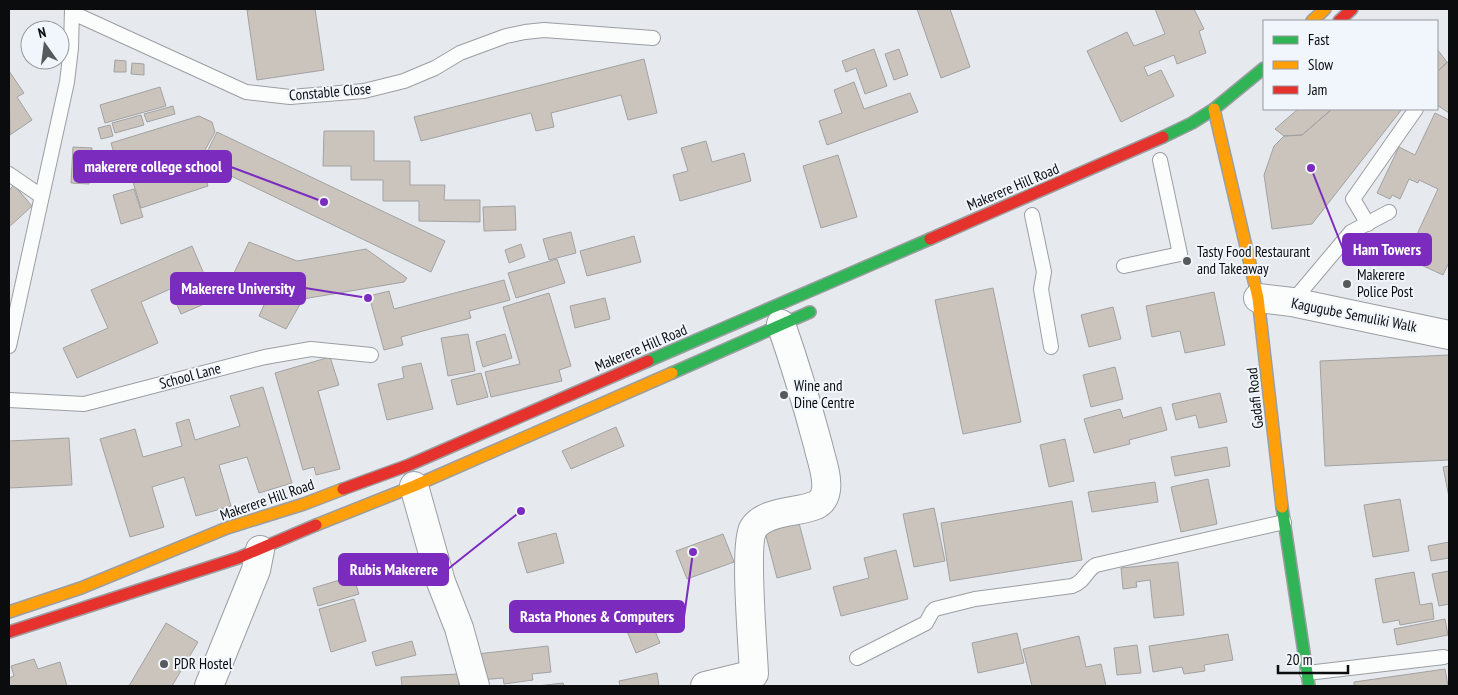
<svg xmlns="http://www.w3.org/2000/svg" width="1458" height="695" font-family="'PT Sans Narrow',sans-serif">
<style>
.building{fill:#cac4bc;stroke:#a2a2a3}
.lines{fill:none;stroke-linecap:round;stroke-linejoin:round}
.lane-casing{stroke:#9b9ea2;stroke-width:16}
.street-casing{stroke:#9b9ea2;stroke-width:30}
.fast-casing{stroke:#9b9ea2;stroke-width:14}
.slow-casing{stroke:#9b9ea2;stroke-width:14}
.jam-casing{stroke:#9b9ea2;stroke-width:14}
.lane{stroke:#fbfcfc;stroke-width:14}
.street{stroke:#fbfcfc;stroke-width:28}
.fast{stroke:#30b455;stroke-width:11}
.slow{stroke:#ff9f0a;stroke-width:11}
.jam{stroke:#e5322d;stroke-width:11}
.poi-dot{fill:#575a5c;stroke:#f1f6fd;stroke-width:2}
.labels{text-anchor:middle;stroke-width:4;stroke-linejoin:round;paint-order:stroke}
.street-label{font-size:15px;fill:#0a0c0e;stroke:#f1f6fd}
.poi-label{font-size:15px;fill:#0a0c0e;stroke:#f1f6fd;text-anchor:start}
.leader{fill:none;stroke:#7b2cbf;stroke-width:2}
.callout-dot{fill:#7b2cbf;stroke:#f1f6fd;stroke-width:2}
.callout{fill:#7b2cbf;stroke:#7b2cbf;stroke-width:2}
.callout-label{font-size:16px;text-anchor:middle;font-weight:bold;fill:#fff}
</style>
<rect width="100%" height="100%" fill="#e6eaee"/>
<path class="building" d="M255 9H315L324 70 257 80 247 10Z
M917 9H950L970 67 941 78Z
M1155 9H1194L1204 29 1199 31 1206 53 1177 64 1174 55 1144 67 1148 76 1161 70 1174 96 1121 122 1087 51 1127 32 1134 46 1165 34Z
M874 49 887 86 865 94 856 68 846 72 842 61Z
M899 49 908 75 894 80 885 54Z
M1437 49 1447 62 1437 72Z
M644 59 657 113 628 120 621 95 551 113 554 127 536 131 531 113 421 141 414 117Z
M115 60 126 61V72H114Z
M1449 61V113L1437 105V72Z
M132 63 144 64V75L131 74Z
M9 71 24 93 17 97 32 120 10 135Z
M854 82 864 109 910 93 918 112 827 145 819 121 842 113 834 90Z
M160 87 166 106 105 123 100 105Z
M173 106 175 114 147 122 144 114Z
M1298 109H1332L1302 135 1284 136 1275 129Z
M1332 109H1402L1312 224 1272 229 1264 175 1274 146 1284 136 1302 135Z
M1435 113 1449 120V262L1443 275 1406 258 1438 189 1419 180 1418 183 1409 179 1400 199 1392 195 1390 199 1377 193 1399 147 1415 155Z
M141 115 144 125 115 133 112 123Z
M199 116 212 122 215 132 204 152 121 177 111 143Z
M110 125 113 136 101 139 98 128Z
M324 131H374V161H410V185H445L444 200H480V222L419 221V201H383V180H351V166H323Z
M217 132 445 241 431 272 202 162Z
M706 141 712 162 744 153 751 181 680 201 673 175 688 171 681 148Z
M73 147 92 148 89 184 71 183Z
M838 155 857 217 821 228 803 166Z
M199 157 208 186 141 208 132 179Z
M14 185 32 206 9 227V190Z
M134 189 143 217 121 224 113 195Z
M515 206 516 230 484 231 483 207Z
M571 232 576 253 549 260 543 239Z
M634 236 641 262 587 276 580 251Z
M249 242 297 261 366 249 407 278 404 282 303 299 286 329 259 316 271 290 234 273Z
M521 244 525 257 509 263 505 250Z
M192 246 204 274 141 302 158 343 77 378 63 348 108 328 91 290Z
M557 259 565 283 516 298 508 273Z
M504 280 510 300 469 311 471 318 401 337 403 345 384 350 369 296 389 291 394 309Z
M993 288 1021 422 963 434 935 300Z
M196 292 202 305 181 314 175 300Z
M1214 292 1225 345 1185 353 1180 331 1152 337 1146 306Z
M549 293 571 366 559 370 562 381 491 397 485 372 520 364 503 307Z
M605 298 610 319 575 328 570 306Z
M1113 307 1121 339 1089 347 1081 315Z
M468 334 475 371 448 376 441 338Z
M505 334 512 358 483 367 476 342Z
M1449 355V460L1325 466 1320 361Z
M330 357 339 385 318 391 340 469 316 475 314 467 303 470 275 373Z
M421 363 433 409 387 420 378 384 404 378 402 367Z
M1115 367 1123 399 1091 407 1083 375Z
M481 373 488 397 457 405 451 380Z
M263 387 292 483 259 493 247 457 219 465 231 506 196 516 184 477 152 487 164 527 130 537 100 439 135 429 143 457 182 446 176 423 189 419 195 440 240 426 230 396Z
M1220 393 1227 422 1199 428 1196 415 1176 420 1172 404Z
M1161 407 1167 430 1129 440 1130 444 1094 453 1084 419 1120 409 1123 418Z
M616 427 624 446 571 469 562 451Z
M69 438 72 485 9 488V441Z
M1065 439 1074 481 1049 487 1040 445Z
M1227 447 1230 466 1175 476 1171 457Z
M1449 466V497L1443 467Z
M1208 479 1217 524 1181 532 1171 487Z
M1155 482 1158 502 1092 512 1088 492Z
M1400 499 1409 551 1373 557 1364 505Z
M1072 501 1082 560 950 581 941 523Z
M934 508 945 561 914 567 903 514Z
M799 523 811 569 777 578 765 532Z
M556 533 564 563 527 573 518 543Z
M723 534 734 562 687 579 676 551Z
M1449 542V558L1431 561 1428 546Z
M896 550 908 599 841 616 833 587 869 578 864 558Z
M1178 562 1184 615 1154 618 1150 580 1136 582 1137 587 1123 589 1121 568Z
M1449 571V604L1439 606 1432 574Z
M1414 572 1420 605 1432 603 1434 619 1400 625 1399 620 1383 623 1375 579Z
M353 576 359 594 318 606 313 588Z
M354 599 366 641 331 652 319 609Z
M648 614 660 643 636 653 624 624Z
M1445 619 1448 635 1397 645 1394 629Z
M166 623 198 642 172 686H129Z
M1017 633 1024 663 978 673 972 643Z
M1228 634 1233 660 1204 665 1205 671 1184 674 1182 667 1153 672 1149 646Z
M1079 636 1086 667 1101 664 1106 686H1032L1023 649Z
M412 641 416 655 376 666 372 652Z
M1137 645 1141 673 1117 675 1114 648Z
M548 646 551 672 532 674 533 680 504 684 503 678 480 680 477 654Z
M34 659 38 669 60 662 67 686H9V678L14 676 11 666Z
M1445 669 1448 686H1354V682Z
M657 673 659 686H620L619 681Z
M458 674 459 686H402L401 677Z
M563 683 564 686H537Z"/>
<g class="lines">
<g class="lane-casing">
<path id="lane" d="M73 13 246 92 290 97 364 91 404 81 435 68 460 53 506 36 525 32 544 30 653 38
M9 174 41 196
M1032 215 1044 272 1041 289 1051 347
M1368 224 1353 199 1416 109
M1124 266 1180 254 1160 160
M1292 302 1351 232 1389 212
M9 346 67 82 71 48 72 9
M9 400 84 404 265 357 311 349 371 355
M857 658 926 623 932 612 935 609 975 599 1072 586C1085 582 1086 570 1096 565L1284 522
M1307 673 1444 657"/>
</g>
<g class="street-casing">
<path id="street" d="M1258 298 1292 302 1449 335
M414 486 441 582 459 628 475 686
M209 686 256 570 260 550
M705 686 754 674C753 648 744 546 753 529 764 510 799 513 816 505 822 502 825 497 826 490 828 476 821 459 818 445 807 404 795 364 781 324"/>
</g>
<g class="fast-casing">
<path id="fast" d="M1163 137 1192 123 1214 109 1264 68
M648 361 930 239
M672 373 810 312
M1282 507 1309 686"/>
</g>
<g class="slow-casing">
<path id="slow" d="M1312 21 1325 9
M1214 109 1258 298 1282 507
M316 525 414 486 672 373
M9 612 81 588 227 528 304 504 343 489"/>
</g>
<g class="jam-casing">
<path id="jam" d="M1339 21 1352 9
M930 239 1163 137
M343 489 409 465 648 361
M9 632 238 558 316 525"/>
</g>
<use href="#lane" class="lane"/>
<use href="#street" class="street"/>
<use href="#fast" class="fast"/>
<use href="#slow" class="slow"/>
<use href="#jam" class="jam"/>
</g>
<g class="poi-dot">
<circle cx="1187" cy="261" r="5"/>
<circle cx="1347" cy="284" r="5"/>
<circle cx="784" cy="395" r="5"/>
<circle cx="164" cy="664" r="5"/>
</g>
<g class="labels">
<g class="street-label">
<text transform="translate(330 92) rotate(-5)" y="5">Constable Close</text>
<text transform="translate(1013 187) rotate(-23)" y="5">Makerere Hill Road</text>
<text transform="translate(1354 315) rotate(11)" y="5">Kagugube Semuliki Walk</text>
<text transform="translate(641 348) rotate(-23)" y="5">Makerere Hill Road</text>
<text transform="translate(190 376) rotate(-15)" y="5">School Lane</text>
<text transform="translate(1255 398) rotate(-96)" y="5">Gadafi Road</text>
<text transform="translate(267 500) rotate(-19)" y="5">Makerere Hill Road</text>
</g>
<g class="poi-label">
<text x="1197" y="257">Tasty Food Restaurant<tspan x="1197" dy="17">and Takeaway</tspan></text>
<text x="1357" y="280">Makerere<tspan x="1357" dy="17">Police Post</tspan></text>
<text x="794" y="391">Wine and<tspan x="794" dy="17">Dine Centre</tspan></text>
<text x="174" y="669">PDR Hostel</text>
</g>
</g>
<path class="leader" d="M324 202L231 167M1311 168L1343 249M368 298L305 288M521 511L448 569M693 552L684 617"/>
<g class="callout-dot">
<circle cx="324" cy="202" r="5"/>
<circle cx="1311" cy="168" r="5"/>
<circle cx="368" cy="298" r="5"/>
<circle cx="521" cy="511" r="5"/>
<circle cx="693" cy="552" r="5"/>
</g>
<g class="callout">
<rect x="74" y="151" width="157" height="31" rx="5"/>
<rect x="1343" y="234" width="88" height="31" rx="5"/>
<rect x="171" y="273" width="134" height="31" rx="5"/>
<rect x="339" y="554" width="109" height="31" rx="5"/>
<rect x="510" y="601" width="174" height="31" rx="5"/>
</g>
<g class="callout-label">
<text x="153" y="172">makerere college school</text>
<text x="1387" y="255">Ham Towers</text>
<text x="238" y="294">Makerere University</text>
<text x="394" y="575">Rubis Makerere</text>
<text x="597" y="622">Rasta Phones &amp; Computers</text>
</g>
<rect width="1458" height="695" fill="none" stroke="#0a0c0e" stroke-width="20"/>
<rect x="1263" y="20" width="175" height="90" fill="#f1f6fd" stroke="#95989d"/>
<rect x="1273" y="36" width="25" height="8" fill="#30b455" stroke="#95989d"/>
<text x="1308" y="45" font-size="15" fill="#0a0c0e">Fast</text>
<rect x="1273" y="61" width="25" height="8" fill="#ff9f0a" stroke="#95989d"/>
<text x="1308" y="70" font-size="15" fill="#0a0c0e">Slow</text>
<rect x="1273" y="86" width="25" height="8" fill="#e5322d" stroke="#95989d"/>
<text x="1308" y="95" font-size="15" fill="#0a0c0e">Jam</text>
<g transform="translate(45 45) rotate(346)"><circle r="24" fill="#f1f6fd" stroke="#95989d"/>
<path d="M0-4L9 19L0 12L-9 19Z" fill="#575a5c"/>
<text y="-8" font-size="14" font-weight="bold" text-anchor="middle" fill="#0a0c0e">N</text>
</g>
<path d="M1278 665v8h70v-8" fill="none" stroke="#0a0c0e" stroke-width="2.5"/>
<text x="1286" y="665" font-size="15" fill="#0a0c0e" stroke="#f1f6fd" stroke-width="4" paint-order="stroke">20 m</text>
</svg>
